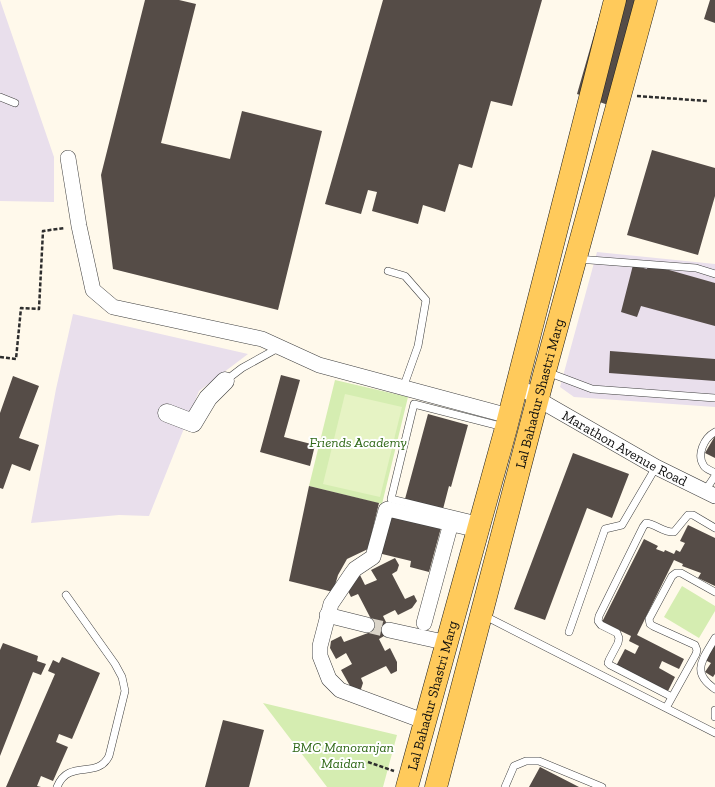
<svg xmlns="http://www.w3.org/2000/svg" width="715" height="787" font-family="'Zilla Slab',serif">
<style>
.industrial{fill:#e9dfec}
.green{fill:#d5edb1}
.pitch{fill:#e6f3c4}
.building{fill:#554c47}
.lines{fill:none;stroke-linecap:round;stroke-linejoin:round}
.minor-tunnel{stroke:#dbd5ca;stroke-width:15;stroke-dasharray:15 8;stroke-linecap:butt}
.service-casing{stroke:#3f3f3f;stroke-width:8}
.minor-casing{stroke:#3f3f3f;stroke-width:16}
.tertiary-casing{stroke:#3f3f3f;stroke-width:19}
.primary-casing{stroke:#1d1d1d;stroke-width:23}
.path{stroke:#2e2e2e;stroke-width:2.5;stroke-dasharray:4 2;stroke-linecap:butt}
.service{stroke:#fff;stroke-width:7}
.minor{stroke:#fff;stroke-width:15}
.tertiary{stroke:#fff;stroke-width:18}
.primary{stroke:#ffca5b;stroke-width:22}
.labels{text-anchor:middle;stroke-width:4;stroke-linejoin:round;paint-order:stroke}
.street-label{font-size:14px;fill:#0c0c0c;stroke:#fff}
.park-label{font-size:14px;font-style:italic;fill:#2f6817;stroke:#fff}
</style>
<rect width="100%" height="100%" fill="#fff9eb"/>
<path class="industrial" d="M0 0 54 157V202L0 201Z
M597 252 715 264V407L574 397 560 387Z
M73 314 248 354 199 391 149 516 119 515 31 523 56 389Z"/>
<path class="green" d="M335 380 408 397 382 504 309 486Z
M682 586 715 606V611L699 638 664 617Z
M263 703 397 735 383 787H327Z"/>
<path class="pitch" d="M345 394 402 407 380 497 323 484Z"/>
<path class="building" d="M145 0H179L196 4 161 143 230 159 242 111 322 131 278 310 113 269 101 175Z
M383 0H542L512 106 491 101 472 168 459 164 445 212 423 205 418 224 372 211 377 192 368 190 361 214 325 204Z
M604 0H656L625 111 577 94Z
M710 0H715V23L704 19Z
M652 150 715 168V196L698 255 627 235Z
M648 264 715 283V326L641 306 637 317 621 312 633 265 647 269Z
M610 351 715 359V381L609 373Z
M281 375 300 380 284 437 315 445 310 466 260 452Z
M13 376 39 386 19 438 39 445 30 471 12 464 3 489 0 488V413Z
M428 414 468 425 451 487 449 486 443 509 405 499Z
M715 436V458L705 453Z
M573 453 629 474 612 518 587 508 545 620 514 609Z
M309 486 379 503 368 549 347 559 338 575 333 592 289 581Z
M389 510 442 524 429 572 410 567 411 561 378 553Z
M688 525 715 538V586L698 578 701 573 682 566 683 564 674 560 637 635 684 659 679 669 662 661 659 668 675 677 668 691 616 666 625 649 635 654 639 646 629 641 631 636 602 622 644 539 658 546 656 549 664 552 665 550 674 554 676 550 680 552 685 543 680 541Z
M395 558 399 565 397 571 392 574 405 599 414 595 417 601 412 608 398 615 395 610 383 616 386 622 384 636 379 639 385 651 390 648 397 662V671L391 674 386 666 361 678 363 683 361 689 354 693 341 670 352 664 346 653 336 659 330 648 331 641 341 636 344 642 368 633 371 619 358 594 351 597 346 587 349 581 360 575 365 585 377 580 371 570Z
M3 643 38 656 37 661 46 664 41 675 33 672 0 756V650Z
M715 643V674L713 677 705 672 711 663 705 660Z
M62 657 100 673 72 739 59 734 56 742 68 747 53 781 41 776 37 786 41 787H6L55 674 48 671 53 660 59 663Z
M223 720 264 730 249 787H205Z
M540 767 579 787H529Z"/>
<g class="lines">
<path class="minor-tunnel" d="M367 625 389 630"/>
<g class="service-casing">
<path id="service" d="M0 97 15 103
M577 259 696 268 715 274
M388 271 405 276 426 300 418 346 403 388
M547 372 592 389 715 398
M225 381 242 368 280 347
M715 432C704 438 696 455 704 466 706 469 712 471 715 473
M705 491 715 476
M477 520 391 499 414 404 504 427
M483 615 715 733
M569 632 605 529 622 525 656 467
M715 638C703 659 690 672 715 689
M672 697 610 665 608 663 609 660 618 643 619 638 617 633 601 625 598 621 599 616 643 527 646 523C656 524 664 533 674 532L688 515H693L715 528
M666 708 696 654 697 650 695 645 653 626 650 624 649 619 672 576 676 573H681L715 592
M715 710V717
M57 787C69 758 97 780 109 756L125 691 122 677 115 664 66 595
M505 787 514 766 526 761H539L602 787"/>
</g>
<g class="minor-casing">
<g id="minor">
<path d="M68 158 79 226 93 290 113 307 262 339 319 365 509 416"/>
<path id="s1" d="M517 385 548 405 656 467 715 496"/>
<path d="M327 615 367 625"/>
<path d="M424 623 451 523"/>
<path d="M389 630 448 643"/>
<path d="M426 722 340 690 329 679 320 656V646L331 604 352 573 355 569 373 557 386 510 388 509 478 530"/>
</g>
</g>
<g class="tertiary-casing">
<path id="tertiary" d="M167 413 193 423 208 398 225 381"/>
</g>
<g class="primary-casing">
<g id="primary">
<path id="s2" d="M407 787 506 428 615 0"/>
<path id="s3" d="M436 787 545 371 646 0"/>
</g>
</g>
<path class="path" d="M637 96 707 101
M0 357 16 359 21 308 39 309 43 231 65 228
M368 762 394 771"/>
<use href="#service" class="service"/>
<use href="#minor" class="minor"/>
<use href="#tertiary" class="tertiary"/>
<use href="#primary" class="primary"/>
</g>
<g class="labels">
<g class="street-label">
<text dy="5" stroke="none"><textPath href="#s3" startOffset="407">Lal Bahadur Shastri Marg</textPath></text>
<text dy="5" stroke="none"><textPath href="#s1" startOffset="125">Marathon Avenue Road</textPath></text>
<text dy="5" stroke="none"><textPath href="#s2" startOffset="95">Lal Bahadur Shastri Marg</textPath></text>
</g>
<g class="park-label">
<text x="358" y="447">Friends Academy</text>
<text x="343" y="752">BMC Manoranjan<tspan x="343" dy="16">Maidan</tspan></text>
</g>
</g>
</svg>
